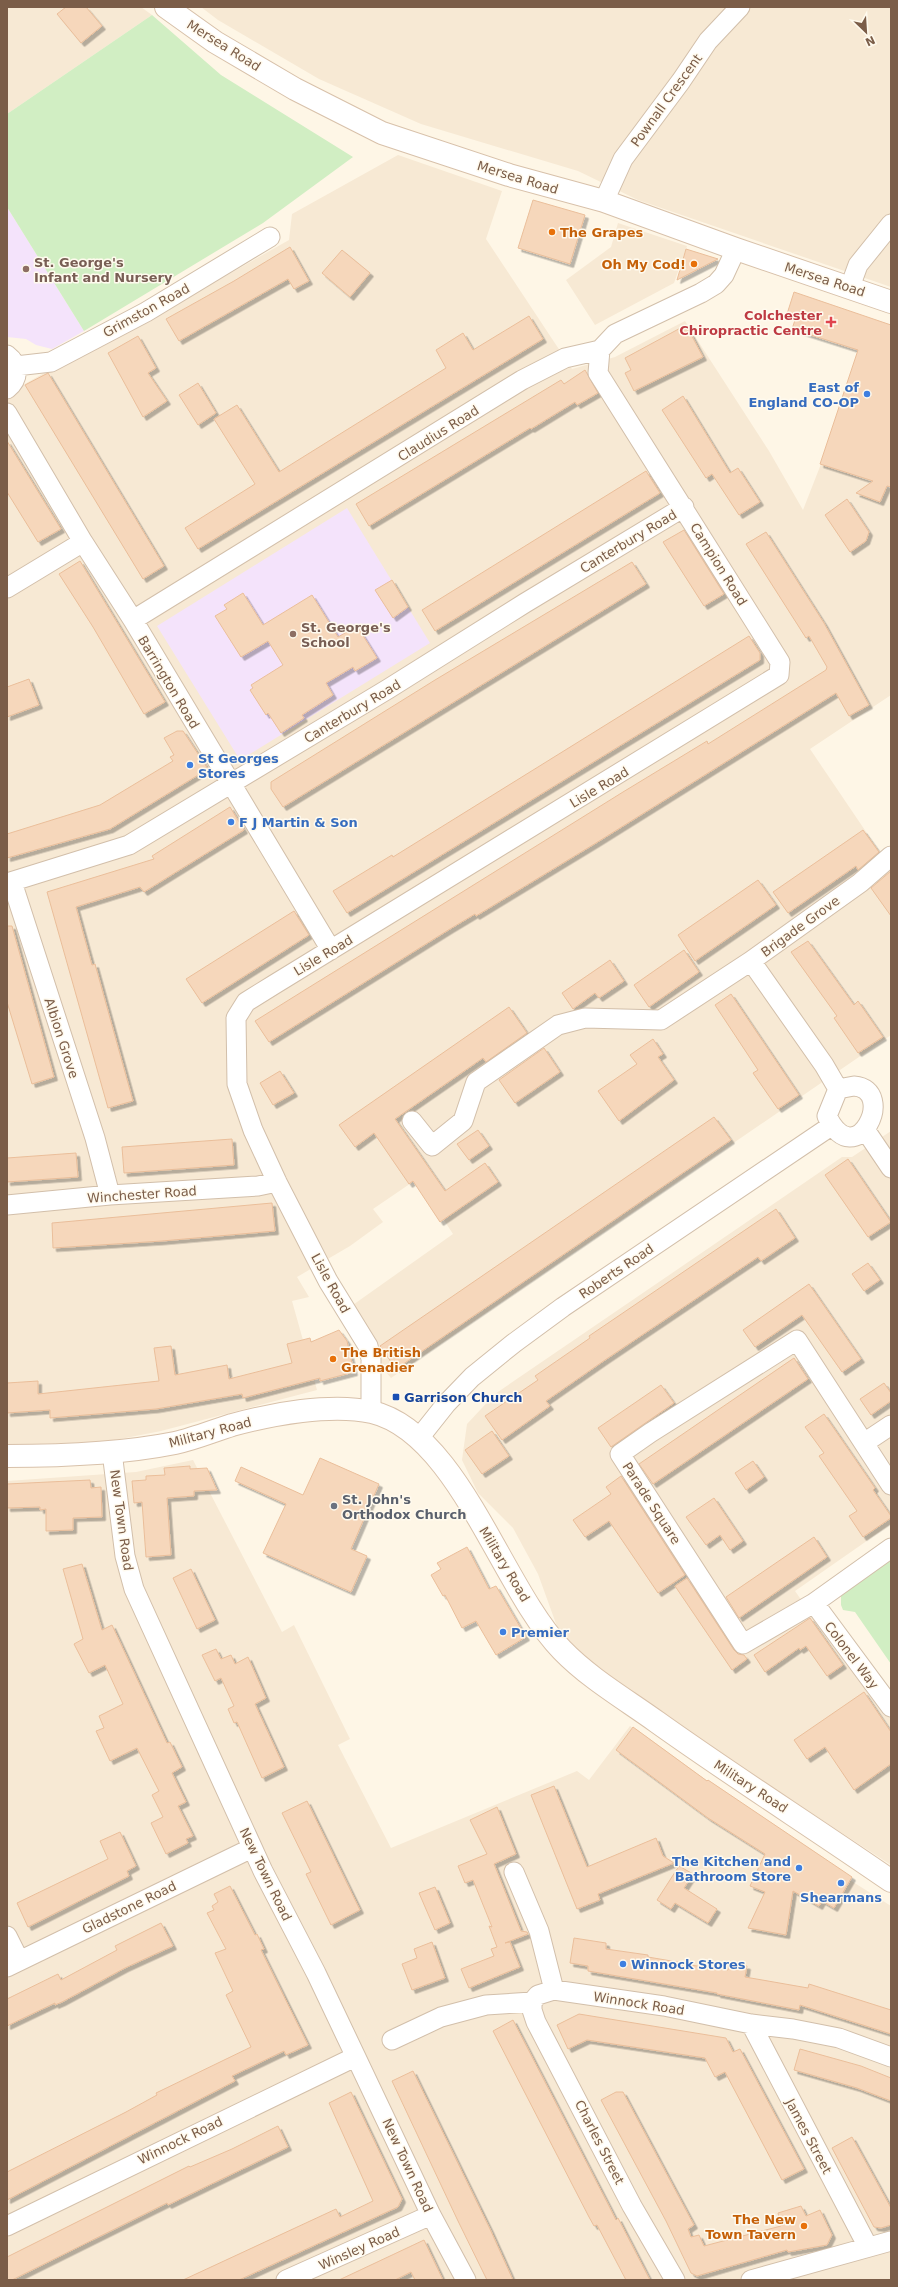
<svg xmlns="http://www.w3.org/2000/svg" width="898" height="2287" font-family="'DejaVu Sans',sans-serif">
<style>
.residential{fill:#f7e9d4}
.education{fill:#f4e3fb}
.green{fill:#d1eec3}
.building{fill:#f6d7bb;stroke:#eabe9a;filter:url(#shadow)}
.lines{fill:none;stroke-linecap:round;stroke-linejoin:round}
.street-casing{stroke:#d2bfaa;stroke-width:21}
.secondary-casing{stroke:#d8c1aa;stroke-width:24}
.street{stroke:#fff;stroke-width:19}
.secondary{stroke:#fff;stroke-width:22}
.food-dot{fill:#e8710a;stroke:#fffaee;stroke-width:1.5}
.education-dot{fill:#8d6e63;stroke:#fffaee;stroke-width:1.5}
.health-dot{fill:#e0444e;stroke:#fffaee;stroke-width:1.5}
.shop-dot{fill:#3f7fe0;stroke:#fffaee;stroke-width:1.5}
.transit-dot{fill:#1a4fb4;stroke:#fffaee;stroke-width:1.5}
.worship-dot{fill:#6b7280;stroke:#fffaee;stroke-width:1.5}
.labels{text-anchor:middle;stroke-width:3;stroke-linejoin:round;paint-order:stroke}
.street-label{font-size:13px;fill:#7b5d48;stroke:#fffaee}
.food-label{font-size:13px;font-weight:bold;fill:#c56008;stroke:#fffaee;text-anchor:start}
.education-label{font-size:13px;font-weight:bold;fill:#785e54;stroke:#fffaee;text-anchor:start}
.health-label{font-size:13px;font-weight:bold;fill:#be3a42;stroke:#fffaee;text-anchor:end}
.shop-label{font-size:13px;font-weight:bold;fill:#366cbe;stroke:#fffaee;text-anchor:start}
.transit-label{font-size:13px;font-weight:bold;fill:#164399;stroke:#fffaee;text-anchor:start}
.worship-label{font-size:13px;font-weight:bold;fill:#5b616d;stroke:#fffaee;text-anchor:start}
</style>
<defs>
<filter id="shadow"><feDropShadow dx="3.5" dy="3.5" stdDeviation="0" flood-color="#0004"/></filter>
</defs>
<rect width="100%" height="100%" fill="#fef6e6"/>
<path class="residential" d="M7 7H141L152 15 7 114Z
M201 7H891V287L638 200 578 171 421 124 319 79 218 20Z
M398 155 502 191 486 239 572 369 615 357 685 321 769 451 803 510 821 464 891 489V695L810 749 879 851 891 864V1035L391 1378 380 1365 350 1307 453 1234 417 1179 373 1209 383 1222 350 1246 297 1277 309 1297 292 1301 317 1390 161 1431 105 1442 7 1445V394L90 347 135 327 289 240 292 214Z
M618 223 687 246 674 283 595 325 566 280 611 247Z
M891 1131V1524L795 1591 846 1664 854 1666 891 1720V1865L614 1684 573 1650 559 1632 538 1574 513 1528 478 1493 462 1460 467 1424 495 1394 842 1157H852Z
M193 1460 282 1632 294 1625 350 1739 338 1745 391 1848 577 1771 589 1780 630 1726 823 1863 891 1906V2280H7V1481L136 1472Z"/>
<path class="education" d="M7 207 84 331 52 349 36 345 26 339 7 337Z
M347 508 430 643 240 760 157 626Z"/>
<path class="green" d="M152 15 221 75 353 157 263 223 84 331 7 207V114Z
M891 1553V1664L855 1612 843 1610 841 1605V1592Z"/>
<path class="building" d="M66 7H86L102 26 81 43 57 14Z
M533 200 585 215 570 264 518 248Z
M290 247 309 281 294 289 288 279 179 341 166 319 234 281Z
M686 249 718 259 677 280Z
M342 250 370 273 350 297 322 273Z
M794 292 891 325V487L887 486 880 502 856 493 873 481 820 464 858 350 792 329 796 317 787 314Z
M529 316 543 339 198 549 185 528 255 484 214 419 237 405 279 472 446 368 436 350 463 333 473 350Z
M686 325 703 357 634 391 625 373 631 370 625 358Z
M138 336 156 368 148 373 167 401 143 417 108 353Z
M585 370 598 393 577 405 575 402 531 429 530 428 369 526 356 504 561 380 564 384Z
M48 373 164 566 143 579 25 385Z
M198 383 216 413 198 425 179 395Z
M683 396 730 473 738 468 760 502 739 515 712 474 706 478 662 410Z
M7 441 61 529 38 542 7 492Z
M646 471 660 493 435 631 422 610Z
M847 499 869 532 866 541 850 552 825 515Z
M684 530 724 594 704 606 663 542Z
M766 532 824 623 869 705 849 716 836 693 596 843 476 916 475 914 450 929 269 1042 255 1021 623 792 707 741 708 744 826 670 827 667 809 636 806 638 746 544Z
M80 561 165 702 144 714 93 627 59 574Z
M632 562 646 584 283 807 271 789V782L435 680Z
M392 580 408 607 393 618 375 590Z
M243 593 263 625 312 595 338 637 357 626 377 658 355 671 353 667 326 683 333 695 302 715 304 718 281 733 268 713 266 715 250 690 253 688 251 685 283 665 268 641 241 657 215 616 227 609 224 605Z
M749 636 760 653V660L347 913 333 891 392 855 393 857Z
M29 679 39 705 7 717V687Z
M177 731H183L208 769 110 829 7 858V834L100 805 173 761 170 757 174 755 164 738Z
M230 807 244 830 144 892 140 887 76 907 92 965 95 964 133 1101 108 1108 47 892 154 859 152 856Z
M863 830 879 852 858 870 856 866 788 913 773 892Z
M891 871V916L871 888Z
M758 880 776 905 695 961 678 935Z
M294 911 309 935 202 1003 186 979Z
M7 926H12L54 1077 32 1084 7 1002Z
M808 941 854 1005 858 1001 883 1037 858 1053 834 1018 837 1016 791 952Z
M684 950 699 972 649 1007 634 985Z
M610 960 624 981 599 998 595 993 573 1009 562 993Z
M731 994 799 1095 778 1109 753 1073 758 1070 715 1005Z
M509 1007 527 1033 486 1062 483 1058 395 1119 445 1191 485 1163 498 1182 440 1222 413 1181 409 1184 374 1133 355 1147 339 1125Z
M653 1039 663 1054 658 1057 674 1080 619 1121 598 1091 637 1064 630 1055Z
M544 1048 560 1072 515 1103 499 1080Z
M280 1071 294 1093 273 1105 260 1083Z
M714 1117 731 1140 396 1369 380 1346Z
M478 1130 489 1146 469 1160 457 1144Z
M232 1139 234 1165 124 1173 122 1147Z
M76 1153 78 1177 7 1182V1158Z
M848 1159 891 1222 868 1237 825 1175Z
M272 1203 275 1231 162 1241 53 1248 52 1223Z
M776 1209 795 1238 761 1261 758 1257 605 1360 546 1401 550 1406 502 1440 485 1416 538 1380 535 1376 590 1338 589 1336Z
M868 1263 880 1280 864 1291 852 1274Z
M809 1284 861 1359 842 1372 802 1315 755 1347 743 1330Z
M339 1330 347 1341 354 1372 320 1381V1378L243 1398 242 1394 156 1409 50 1418V1410L7 1413V1383L38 1381V1394L159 1381 154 1348 171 1346 175 1375 227 1365 229 1379 292 1363 287 1344 310 1338 311 1342Z
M794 1358 808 1379 653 1484 639 1464Z
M884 1383 891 1393V1401L871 1415 860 1399Z
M661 1385 674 1403 611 1447 598 1428Z
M824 1414 875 1488 873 1490 891 1516V1518L863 1537 849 1516 857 1511 819 1456 824 1453 805 1427Z
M492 1431 509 1456 482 1474 465 1450Z
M320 1458 379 1484 351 1549 367 1556 351 1592 263 1553 286 1504 235 1481 241 1467 303 1495Z
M753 1461 764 1477 746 1490 735 1473Z
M190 1466V1469L207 1468 217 1490 194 1491V1496L167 1498 171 1555 146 1557 142 1502 134 1503 132 1481 146 1480V1476L165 1475 164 1468Z
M621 1476 685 1575 658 1593 609 1521 585 1537 573 1520 611 1494 606 1487Z
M90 1480 91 1488 101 1487 102 1517 73 1518V1530L46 1531V1509L40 1510V1507L7 1508V1484Z
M714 1498 743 1541 730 1550 720 1535 706 1545 686 1517Z
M814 1537 827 1557 739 1618 726 1597Z
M467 1547 489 1589 496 1586 526 1637 496 1655 476 1621 462 1628 445 1595 443 1596 431 1575 441 1569 437 1563Z
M82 1564 102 1630 112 1625 167 1743 170 1742 182 1767 172 1773 186 1802 178 1806 193 1836 186 1839 188 1843 166 1854 151 1823 163 1817 152 1795 159 1791 137 1748 110 1761 96 1731 104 1728 99 1716 123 1704 105 1665 89 1673 74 1644 83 1639 63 1569Z
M191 1569 215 1620 197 1629 173 1578Z
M687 1578 734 1650 738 1654 744 1655 747 1659 732 1670 675 1586Z
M810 1618 843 1665 827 1676 806 1646 800 1650 799 1648 765 1672 754 1655Z
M216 1649 221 1659 231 1655 235 1664 248 1657 266 1698 255 1704 284 1767 262 1778 237 1722 234 1723 228 1709 234 1706 221 1678 215 1681 202 1655Z
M864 1692 891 1732V1764L854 1790 825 1747 807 1759 794 1740Z
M633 1727 707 1781 708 1780 852 1877 834 1908 822 1901 819 1906 793 1891 786 1935 748 1928 765 1892 750 1886 765 1854 708 1818 616 1750Z
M554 1786 587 1867 656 1838 663 1856 674 1863 598 1894 600 1900 577 1909 531 1795Z
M307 1801 360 1910 331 1925 306 1874 311 1872 282 1813Z
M497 1807 516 1854 494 1864 521 1931 527 1932 528 1934 505 1943 510 1942 520 1967 469 1988 461 1969 494 1956 491 1949 497 1947 489 1926 492 1927 473 1880 465 1883 458 1866 487 1854 470 1820Z
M120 1832 136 1866 127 1871 129 1876 28 1927 17 1903 108 1859 100 1841Z
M679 1866 693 1874 684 1888 717 1909 708 1923 675 1903 671 1909 657 1900Z
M230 1886 255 1935 257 1934 264 1949 261 1950 308 2045 286 2055 284 2051 232 2076 235 2081 7 2200V2172L126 2112 157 2095 156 2093 251 2047 226 1995 233 1991 215 1953 226 1949 207 1913 214 1910 212 1906 218 1902 214 1894Z
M435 1887 450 1923 435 1930 419 1893Z
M161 1923 173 1946 125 1968 62 2002 55 2005V2003L7 2026V1999L58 1974 61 1980 117 1950 115 1946Z
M574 1938 606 1943V1949L648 1955V1957L683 1963 682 1964 728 1970 729 1963 747 1966 745 1977 808 1988 809 1984 891 2010V2034L800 2005 799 2010 717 1994V1993L588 1971V1966L570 1963Z
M432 1942 445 1978 412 1990 402 1964 417 1958 414 1949Z
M579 2014 726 2038 733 2052 740 2049 804 2169 782 2180 725 2072 715 2077 705 2058 587 2040 568 2049 557 2025Z
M513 2020 609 2206 616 2220 618 2218 650 2280H626L597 2225 594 2226 589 2217 493 2031Z
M800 2049 861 2066 891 2078V2101L857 2088 794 2070Z
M413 2071 490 2229 513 2280H487L458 2221 392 2081Z
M351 2092 402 2199 398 2207 239 2280H183L336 2209 340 2217 373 2201 329 2103Z
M616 2092H623L687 2212 694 2225 688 2229 691 2237 699 2235 704 2246 781 2226 778 2213 801 2206 806 2216 820 2210 832 2235 827 2245 788 2252 787 2250 697 2276 691 2273 666 2221 601 2100Z
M278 2126 288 2147 168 2205 167 2203 12 2280H7V2257L189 2166 190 2167 232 2149Z
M852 2137 891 2208V2225L881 2228 874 2227 832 2148Z
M424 2240 443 2280H415L411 2272 395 2280H339Z"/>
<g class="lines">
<g class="street-casing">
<path id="street" d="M604 201 623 159 681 81 708 41 740 7
M850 287 858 265 891 224
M7 355C20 365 19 379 7 389
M16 366 51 362 146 312 270 237
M7 413 83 542 133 620 331 950
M7 588 83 542
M133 620 522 380 565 358 600 350 615 334 701 293 716 284 724 275 736 249
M12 882 95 1138 110 1195
M7 883 129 845 388 689 525 603 684 507
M854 1086C898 1089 856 1176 827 1116L838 1089Z
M838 1089 824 1065 751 961 860 883 891 856
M412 1121 432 1146 463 1121 476 1082 558 1025 585 1018 661 1020 751 961
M868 1134 891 1168
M7 1205 110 1195 258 1186 277 1182
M371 1412V1359L368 1346 328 1281 277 1182 253 1130 237 1084 236 1018 246 1002 275 984 779 675 780 662 598 373 600 350
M419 1438 446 1404 472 1377 514 1343 563 1307 831 1126
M864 1443 891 1425
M112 1452 125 1556 134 1589 263 1871 316 1973 431 2215 466 2280
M891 1485 797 1340 650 1433 620 1454 743 1644 814 1603 891 1548
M814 1603 891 1707
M514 1872 539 1931 554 1990
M7 1936 19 1960
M7 1967 252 1848
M532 2002V2010L536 2022 632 2206 675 2280
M751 2024 868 2247
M392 2040 441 2017 486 2005 532 2002 538 1995 554 1990 664 2006 751 2024 793 2029 839 2038 891 2057
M7 2226 355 2057
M286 2280 431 2215
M751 2280 891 2241"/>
</g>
<g class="secondary-casing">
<path id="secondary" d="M166 7 215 42 295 89 382 133 509 175 604 201 736 249 891 302
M7 1456C63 1456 120 1454 175 1443 194 1439 213 1431 232 1425 272 1414 331 1403 372 1412 459 1433 502 1589 562 1650 589 1678 625 1699 657 1722 734 1777 813 1827 891 1881"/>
</g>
<use href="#street" class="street"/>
<use href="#secondary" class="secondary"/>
</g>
<g class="food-dot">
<circle cx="552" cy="232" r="4"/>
<circle cx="694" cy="264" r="4"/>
<circle cx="333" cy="1359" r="4"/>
<circle cx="804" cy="2226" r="4"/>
</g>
<g class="education-dot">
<circle cx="26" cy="269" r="4"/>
<circle cx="293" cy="634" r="4"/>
</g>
<path class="health-dot" d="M829 316h4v4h4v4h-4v4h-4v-4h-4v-4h4z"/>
<g class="shop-dot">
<circle cx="867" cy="394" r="4"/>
<circle cx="190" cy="765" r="4"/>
<circle cx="231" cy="822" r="4"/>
<circle cx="503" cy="1632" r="4"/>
<circle cx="799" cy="1868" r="4"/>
<circle cx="841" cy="1883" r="4"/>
<circle cx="623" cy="1964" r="4"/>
</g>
<rect class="transit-dot" x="392" y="1393" width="8" height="8" rx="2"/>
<circle class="worship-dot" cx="334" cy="1506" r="4"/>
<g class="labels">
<g class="street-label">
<text transform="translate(224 45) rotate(32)" y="5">Mersea Road</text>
<text transform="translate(666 100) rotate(-54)" y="5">Pownall Crescent</text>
<text transform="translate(518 177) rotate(17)" y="5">Mersea Road</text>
<text transform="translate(825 279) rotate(18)" y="5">Mersea Road</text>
<text transform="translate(146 310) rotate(-29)" y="5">Grimston Road</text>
<text transform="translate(438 433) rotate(-32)" y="5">Claudius Road</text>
<text transform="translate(628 541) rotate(-31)" y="5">Canterbury Road</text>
<text transform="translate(719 564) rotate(58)" y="5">Campion Road</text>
<text transform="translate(169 682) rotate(59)" y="5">Barrington Road</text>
<text transform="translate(352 711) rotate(-31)" y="5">Canterbury Road</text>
<text transform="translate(599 787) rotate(-31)" y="5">Lisle Road</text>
<text transform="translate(800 926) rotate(-36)" y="5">Brigade Grove</text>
<text transform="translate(323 955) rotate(-31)" y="5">Lisle Road</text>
<text transform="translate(62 1038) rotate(72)" y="5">Albion Grove</text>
<text transform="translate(142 1194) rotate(-4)" y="5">Winchester Road</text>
<text transform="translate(616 1271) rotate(-34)" y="5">Roberts Road</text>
<text transform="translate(331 1283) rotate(61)" y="5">Lisle Road</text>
<text transform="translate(210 1432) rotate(-15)" y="5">Military Road</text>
<text transform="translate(652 1503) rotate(57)" y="5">Parade Square</text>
<text transform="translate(122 1520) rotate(82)" y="5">New Town Road</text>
<text transform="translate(505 1564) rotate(59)" y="5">Military Road</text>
<text transform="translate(852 1655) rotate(53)" y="5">Colonel Way</text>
<text transform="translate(751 1786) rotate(33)" y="5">Military Road</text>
<text transform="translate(266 1874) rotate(64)" y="5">New Town Road</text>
<text transform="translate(129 1907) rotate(-26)" y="5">Gladstone Road</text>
<text transform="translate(639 2003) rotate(9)" y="5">Winnock Road</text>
<text transform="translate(809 2136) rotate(62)" y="5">James Street</text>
<text transform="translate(180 2140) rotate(-26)" y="5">Winnock Road</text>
<text transform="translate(600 2142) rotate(63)" y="5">Charles Street</text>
<text transform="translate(408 2165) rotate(65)" y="5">New Town Road</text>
<text transform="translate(359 2248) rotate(-24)" y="5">Winsley Road</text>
</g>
<g class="food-label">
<text x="560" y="237">The Grapes</text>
<text x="686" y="269" text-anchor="end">Oh My Cod!</text>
<text x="341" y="1357">The British<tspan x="341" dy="15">Grenadier</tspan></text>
<text x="796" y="2224" text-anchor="end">The New<tspan x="796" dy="15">Town Tavern</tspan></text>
</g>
<g class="education-label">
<text x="34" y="267">St. George's<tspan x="34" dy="15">Infant and Nursery</tspan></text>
<text x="301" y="632">St. George's<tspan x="301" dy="15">School</tspan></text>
</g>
<g class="health-label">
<text x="822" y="320">Colchester<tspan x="822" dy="15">Chiropractic Centre</tspan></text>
</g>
<g class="shop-label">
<text x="859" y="392" text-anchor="end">East of<tspan x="859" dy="15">England CO-OP</tspan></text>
<text x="198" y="763">St Georges<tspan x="198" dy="15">Stores</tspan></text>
<text x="239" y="827">F J Martin &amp; Son</text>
<text x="511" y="1637">Premier</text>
<text x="791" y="1866" text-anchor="end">The Kitchen and<tspan x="791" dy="15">Bathroom Store</tspan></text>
<text x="841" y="1902" text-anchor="middle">Shearmans</text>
<text x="631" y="1969">Winnock Stores</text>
</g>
<g class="transit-label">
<text x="404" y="1402">Garrison Church</text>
</g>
<g class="worship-label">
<text x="342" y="1504">St. John's<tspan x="342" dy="15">Orthodox Church</tspan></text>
</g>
</g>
<rect width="898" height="2287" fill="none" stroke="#7b5d48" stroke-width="16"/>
<g transform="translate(866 32) rotate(155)" stroke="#fffaee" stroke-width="3" paint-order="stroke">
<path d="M0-3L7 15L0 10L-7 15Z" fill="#7b5d48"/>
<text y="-6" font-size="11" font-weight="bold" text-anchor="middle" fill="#7b5d48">N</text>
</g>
</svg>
